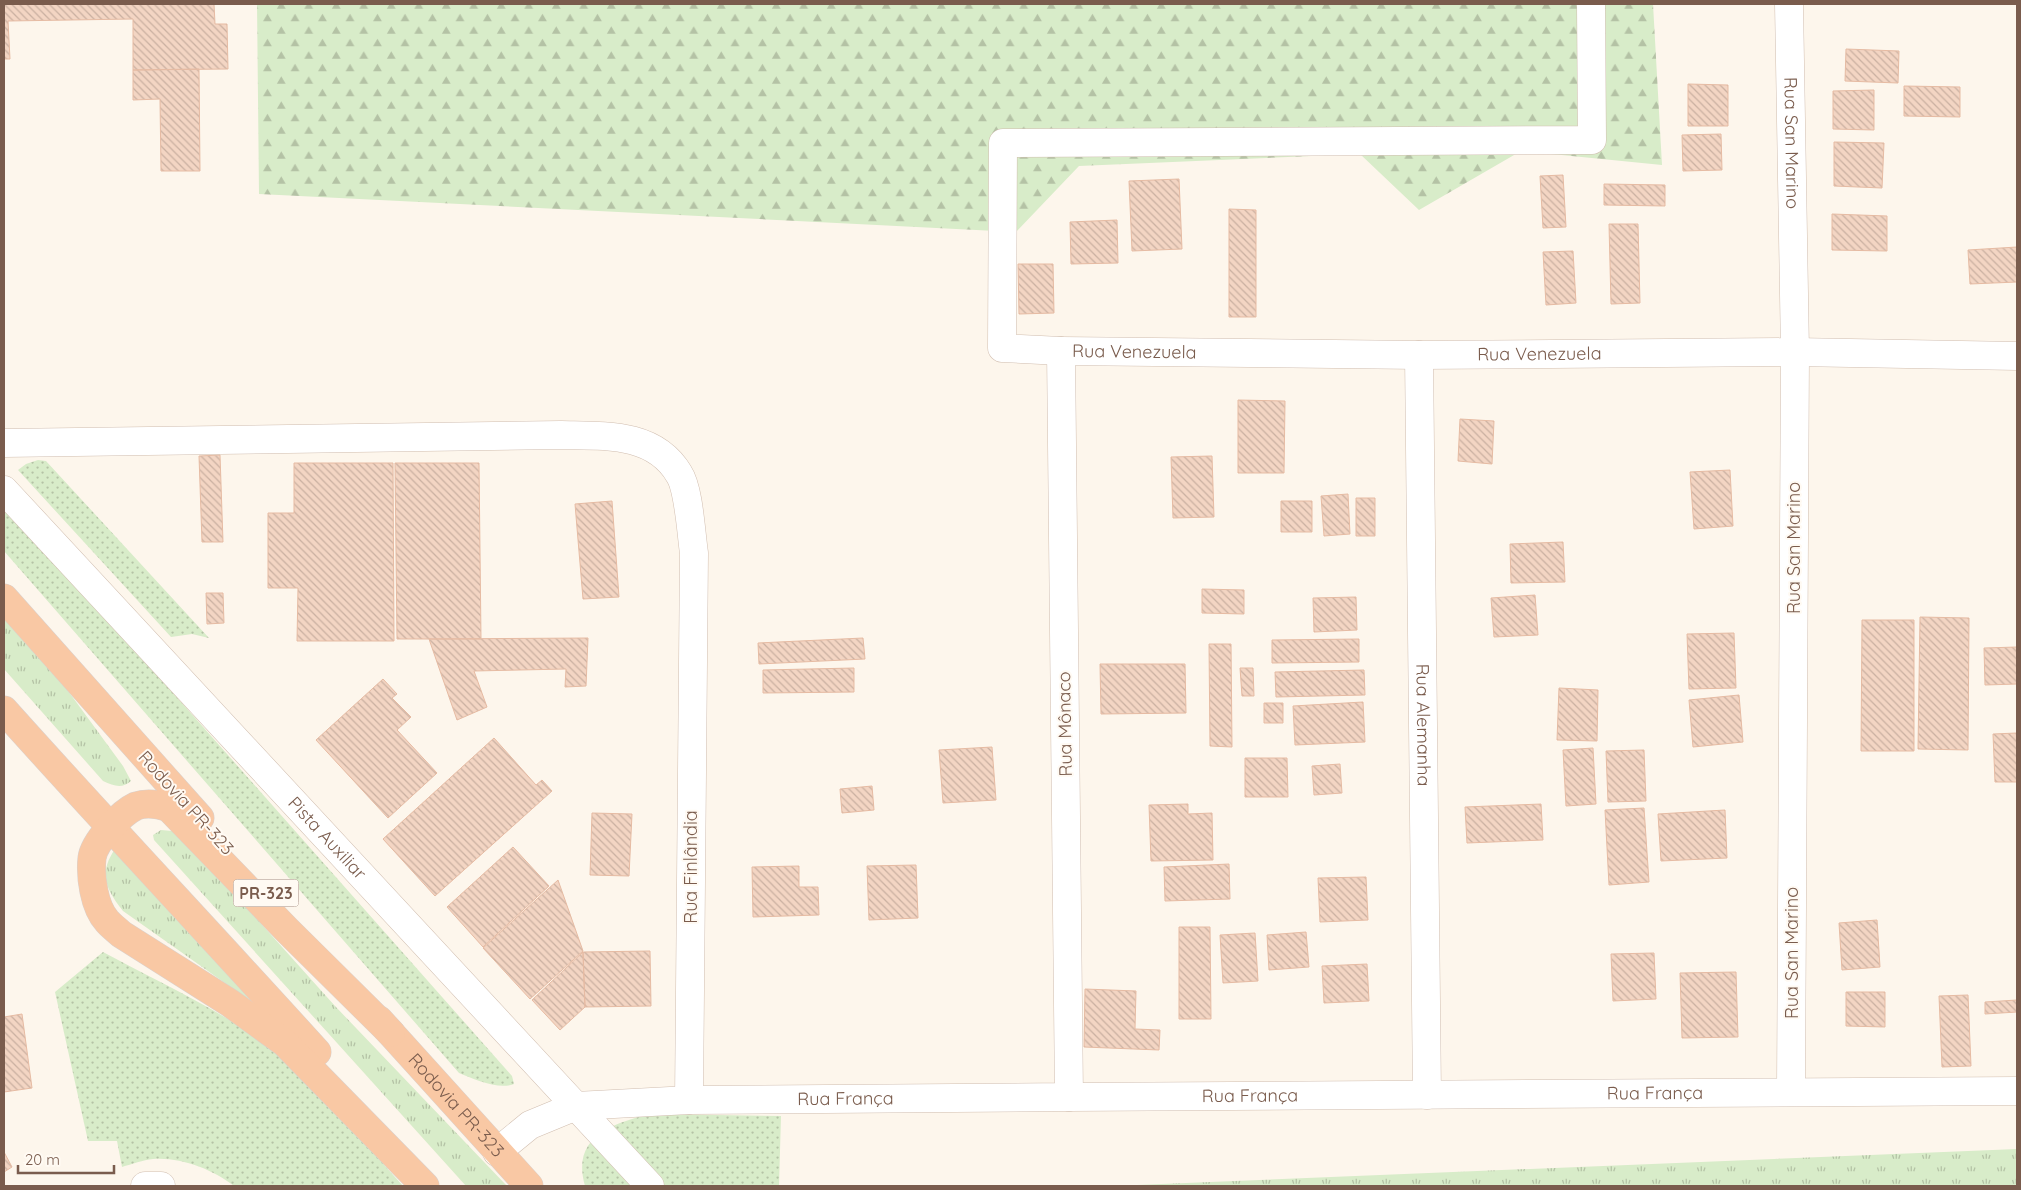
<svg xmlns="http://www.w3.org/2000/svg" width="2021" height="1190" font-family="Quicksand,sans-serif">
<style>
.grass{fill:url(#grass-dots)}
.forest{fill:url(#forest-firs)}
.park{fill:url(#park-tufts)}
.building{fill:url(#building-back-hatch);stroke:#e6bba3}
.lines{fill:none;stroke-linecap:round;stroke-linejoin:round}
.minor-casing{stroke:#d1beb0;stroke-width:29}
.tertiary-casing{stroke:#d1beb0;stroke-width:29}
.trunk-casing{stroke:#dad1cd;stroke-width:29}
.minor{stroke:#fff;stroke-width:28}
.tertiary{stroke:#fff;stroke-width:28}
.trunk{stroke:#f9c8a4;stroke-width:28}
.labels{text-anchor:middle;stroke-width:4;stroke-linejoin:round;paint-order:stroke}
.shield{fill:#fffaf3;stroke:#a28b7f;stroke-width:1}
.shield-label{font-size:16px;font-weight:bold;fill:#7a5c4d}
.street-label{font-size:18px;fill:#7a5c4d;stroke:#fffaf3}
</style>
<defs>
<pattern id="grass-dots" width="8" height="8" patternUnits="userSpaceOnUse" patternTransform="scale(1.25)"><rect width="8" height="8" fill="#d8ecc9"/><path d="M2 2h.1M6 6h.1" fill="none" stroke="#b4c2a5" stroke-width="1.8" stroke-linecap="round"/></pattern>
<pattern id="forest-firs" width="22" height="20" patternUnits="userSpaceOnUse" patternTransform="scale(1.25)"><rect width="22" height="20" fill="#d8ecc9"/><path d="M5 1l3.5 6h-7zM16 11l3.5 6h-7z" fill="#b4c2a5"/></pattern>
<pattern id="park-tufts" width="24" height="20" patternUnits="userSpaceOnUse" patternTransform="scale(1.25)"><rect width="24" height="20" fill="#d8ecc9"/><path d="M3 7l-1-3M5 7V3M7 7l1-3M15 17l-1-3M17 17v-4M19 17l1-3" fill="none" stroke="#b4c2a5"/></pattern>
<pattern id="building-back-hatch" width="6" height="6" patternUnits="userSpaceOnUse" patternTransform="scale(1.25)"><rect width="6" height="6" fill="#f3d5c3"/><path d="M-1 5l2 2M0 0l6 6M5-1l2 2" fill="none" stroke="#cab0a1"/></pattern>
</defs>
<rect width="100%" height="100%" fill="#fdf6ec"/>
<path class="grass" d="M38 460 46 461 209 638 192 634 171 637 18 470 26 464Z
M4 502 512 1076 514 1084C498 1090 474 1079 459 1073L4 551Z
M103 952C160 983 231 1014 280 1056 324 1095 364 1142 403 1186H234C212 1169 181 1157 153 1159 143 1160 132 1164 122 1167L117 1141H88L55 992Z
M650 1114 781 1116 779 1186H585C571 1137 611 1124 650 1114Z"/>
<path class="forest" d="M257 4H1653L1662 165 1521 151 1419 210 1360 154 1079 166 1016 232 259 194Z"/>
<path class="park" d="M4 618 63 684 123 766 131 781C122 789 114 786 103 781L4 669Z
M161 830 172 831 188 842 335 1006 507 1186H466L154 840 153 835Z
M118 845 273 1017 123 911C104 887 98 871 118 845Z
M2017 1149V1186H1112Z"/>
<path class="building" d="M4 4H214L215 24H227L228 69 133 70V19L8 21 10 59H4Z
M1846 49 1899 51 1898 83 1845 81Z
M199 69 200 171H161L160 99 133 100V70Z
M1688 84 1728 85V126H1688Z
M1904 86 1960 87V117L1904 116Z
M1874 90V130L1833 129V91Z
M1721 134 1722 170 1683 171 1682 135Z
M1834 142 1884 143 1882 188 1834 186Z
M1563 175 1566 227 1543 228 1540 176Z
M1179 179 1182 249 1132 251 1129 181Z
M1604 184 1665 185V206L1604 205Z
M1229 209 1256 210V317H1229Z
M1832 214 1887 216V251L1832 250Z
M1117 220 1118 263 1071 264 1070 222Z
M1609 224H1638L1640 303 1611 304Z
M2017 247V282L1970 284 1968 250Z
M1573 251 1576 303 1546 305 1543 252Z
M1018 264H1053L1054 313 1019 314Z
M1238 400 1285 401 1284 473H1238Z
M1460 419 1494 421 1492 464 1458 461Z
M220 455 223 542H202L199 456Z
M1212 456 1214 517 1173 518 1171 457Z
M294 463H393L394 641H297L298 588H268V513H294Z
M395 463H479L481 639H397Z
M1730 470 1733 526 1694 529 1690 472Z
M1348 494 1350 534 1324 536 1321 496Z
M1356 498H1375V536H1356Z
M612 501 619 597 583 599 575 504Z
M1281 501H1312V532H1281Z
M1563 542 1565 582 1511 583 1510 544Z
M1202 589 1244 590V614L1202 613Z
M206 593H223L224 623 207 624Z
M1535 595 1538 635 1494 637 1491 598Z
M1356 597 1357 630 1314 632 1313 598Z
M1920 617 1969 618 1968 750 1918 749Z
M1862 620H1914V751H1861Z
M1734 633 1736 688 1689 689 1687 634Z
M588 638 586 686 565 687 566 669 474 671 487 707 457 720 429 639Z
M863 638 865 659 759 664 758 643Z
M1359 639V662L1272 663V640Z
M1209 644H1231L1232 747 1210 746Z
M2017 647V684L1985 685 1984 648Z
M1100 664H1185L1186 713 1101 714Z
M854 668V692L763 693V670Z
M1240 668H1253L1254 696H1242Z
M1364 670 1365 695 1276 697 1275 672Z
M383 679 397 694 392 698 411 717 397 730 437 773 388 818 316 740Z
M1559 688 1598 690 1597 741 1557 740Z
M1739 695 1743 742 1693 747 1689 700Z
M1363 702 1365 742 1295 745 1293 706Z
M1264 703H1283V723H1264Z
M2017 733V782H1995L1993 734Z
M494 738 536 785 542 780 552 791 435 896 383 839Z
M992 747 996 800 943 803 939 750Z
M1593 748 1596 804 1566 806 1563 750Z
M1644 750 1646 801 1608 802 1606 751Z
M1245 758H1287L1288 797H1245Z
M1340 764 1342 793 1314 795 1312 766Z
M872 786 874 810 842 813 840 789Z
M1188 804V814L1212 813 1213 860 1151 861 1149 805Z
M1541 804 1543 840 1467 843 1465 807Z
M1644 808 1649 882 1609 885 1605 810Z
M1725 810 1727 858 1661 861 1658 814Z
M592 813 632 814 629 876 590 875Z
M513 847 549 886 483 947 447 907Z
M1229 864 1230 899 1165 901 1164 867Z
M916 865 918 918 869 920 867 866Z
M799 866V887H818L819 915 753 917 752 867Z
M1366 877 1368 920 1320 922 1318 878Z
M558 880 583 951 530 999 483 948Z
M1877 920 1880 967 1842 970 1839 923Z
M1179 927H1210L1211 1019H1179Z
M1306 932 1309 967 1269 970 1267 935Z
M1255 933 1258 981 1223 983 1220 935Z
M650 951 651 1006 585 1007 583 952Z
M583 952 585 1007 560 1030 532 1000Z
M1654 953 1656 999 1613 1001 1611 954Z
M1367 964 1369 1001 1324 1003 1322 966Z
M1736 972 1738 1037 1682 1038 1680 973Z
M1085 989 1136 991 1135 1029 1160 1030 1159 1050 1084 1047Z
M1846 992H1885V1027L1846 1026Z
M1968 995 1971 1066 1942 1067 1939 996Z
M2017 1000V1012L1985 1014V1002Z
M22 1014 32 1088 4 1092V1017Z
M4 1152 12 1167 4 1172Z"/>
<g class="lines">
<g class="minor-casing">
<g id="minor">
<path id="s1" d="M1789 4 1795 352 1791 1092"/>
<path d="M1061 351 1002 348 1003 143 1592 140 1591 4"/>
<path id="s2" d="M1419 355 1427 1095"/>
<path d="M4 443 561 435C604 436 654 432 679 474 689 489 691 533 694 553L689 1100"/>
<path id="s3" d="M1069 1097 2017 1091"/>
</g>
</g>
<g class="tertiary-casing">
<g id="tertiary">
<path id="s4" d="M4 490 650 1186"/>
<path id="s5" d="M497 1152 530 1125 576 1106 689 1100 1069 1097 1061 351 1419 355 1795 352 2017 356"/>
<path d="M145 1186H161"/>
</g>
</g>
<g class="trunk-casing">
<g id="trunk">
<path d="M4 598 200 818"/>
<path d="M4 710C107 825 213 937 317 1052"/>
<path id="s6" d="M379 1020 529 1186"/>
<path d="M391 1033 286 929 169 808C158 804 148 802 136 806 121 813 94 842 92 858 90 876 94 907 107 921 111 926 117 930 121 934L230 1003 285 1043 425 1186"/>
</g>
</g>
<use href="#minor" class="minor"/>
<use href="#tertiary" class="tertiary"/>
<use href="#trunk" class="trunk"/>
</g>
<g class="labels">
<rect class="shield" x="233.5" y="879.5" width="65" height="27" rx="4"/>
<g class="shield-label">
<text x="266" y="899">PR-323</text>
</g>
<g class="street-label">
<text dy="6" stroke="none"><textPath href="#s1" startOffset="139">Rua San Marino</textPath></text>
<text dy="6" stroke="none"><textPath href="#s5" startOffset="1405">Rua Venezuela</textPath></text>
<text dy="6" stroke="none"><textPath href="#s5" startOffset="1810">Rua Venezuela</textPath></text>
<text transform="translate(1794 548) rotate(-90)" y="6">Rua San Marino</text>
<text transform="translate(1065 724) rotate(-91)" y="6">Rua Mônaco</text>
<text dy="6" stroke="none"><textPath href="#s2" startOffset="370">Rua Alemanha</textPath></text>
<text transform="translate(186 803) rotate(48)" y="6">Rodovia PR-323</text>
<text dy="6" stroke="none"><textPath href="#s4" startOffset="475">Pista Auxiliar</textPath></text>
<text transform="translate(691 867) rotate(-90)" y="6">Rua Finlândia</text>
<text transform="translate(1792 953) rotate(-90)" y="6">Rua San Marino</text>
<text dy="6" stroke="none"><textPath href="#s3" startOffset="586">Rua França</textPath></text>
<text dy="6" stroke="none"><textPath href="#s3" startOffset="181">Rua França</textPath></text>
<text dy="6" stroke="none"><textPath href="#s5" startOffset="362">Rua França</textPath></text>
<text dy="6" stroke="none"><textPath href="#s6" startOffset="115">Rodovia PR-323</textPath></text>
</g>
</g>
<rect width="2021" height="1190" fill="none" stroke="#7a5c4d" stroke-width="10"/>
<path d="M18 1165v8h96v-8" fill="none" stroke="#7a5c4d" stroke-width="2.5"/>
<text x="25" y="1165" font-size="15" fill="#7a5c4d" stroke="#fffaf3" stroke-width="4" paint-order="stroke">20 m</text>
</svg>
